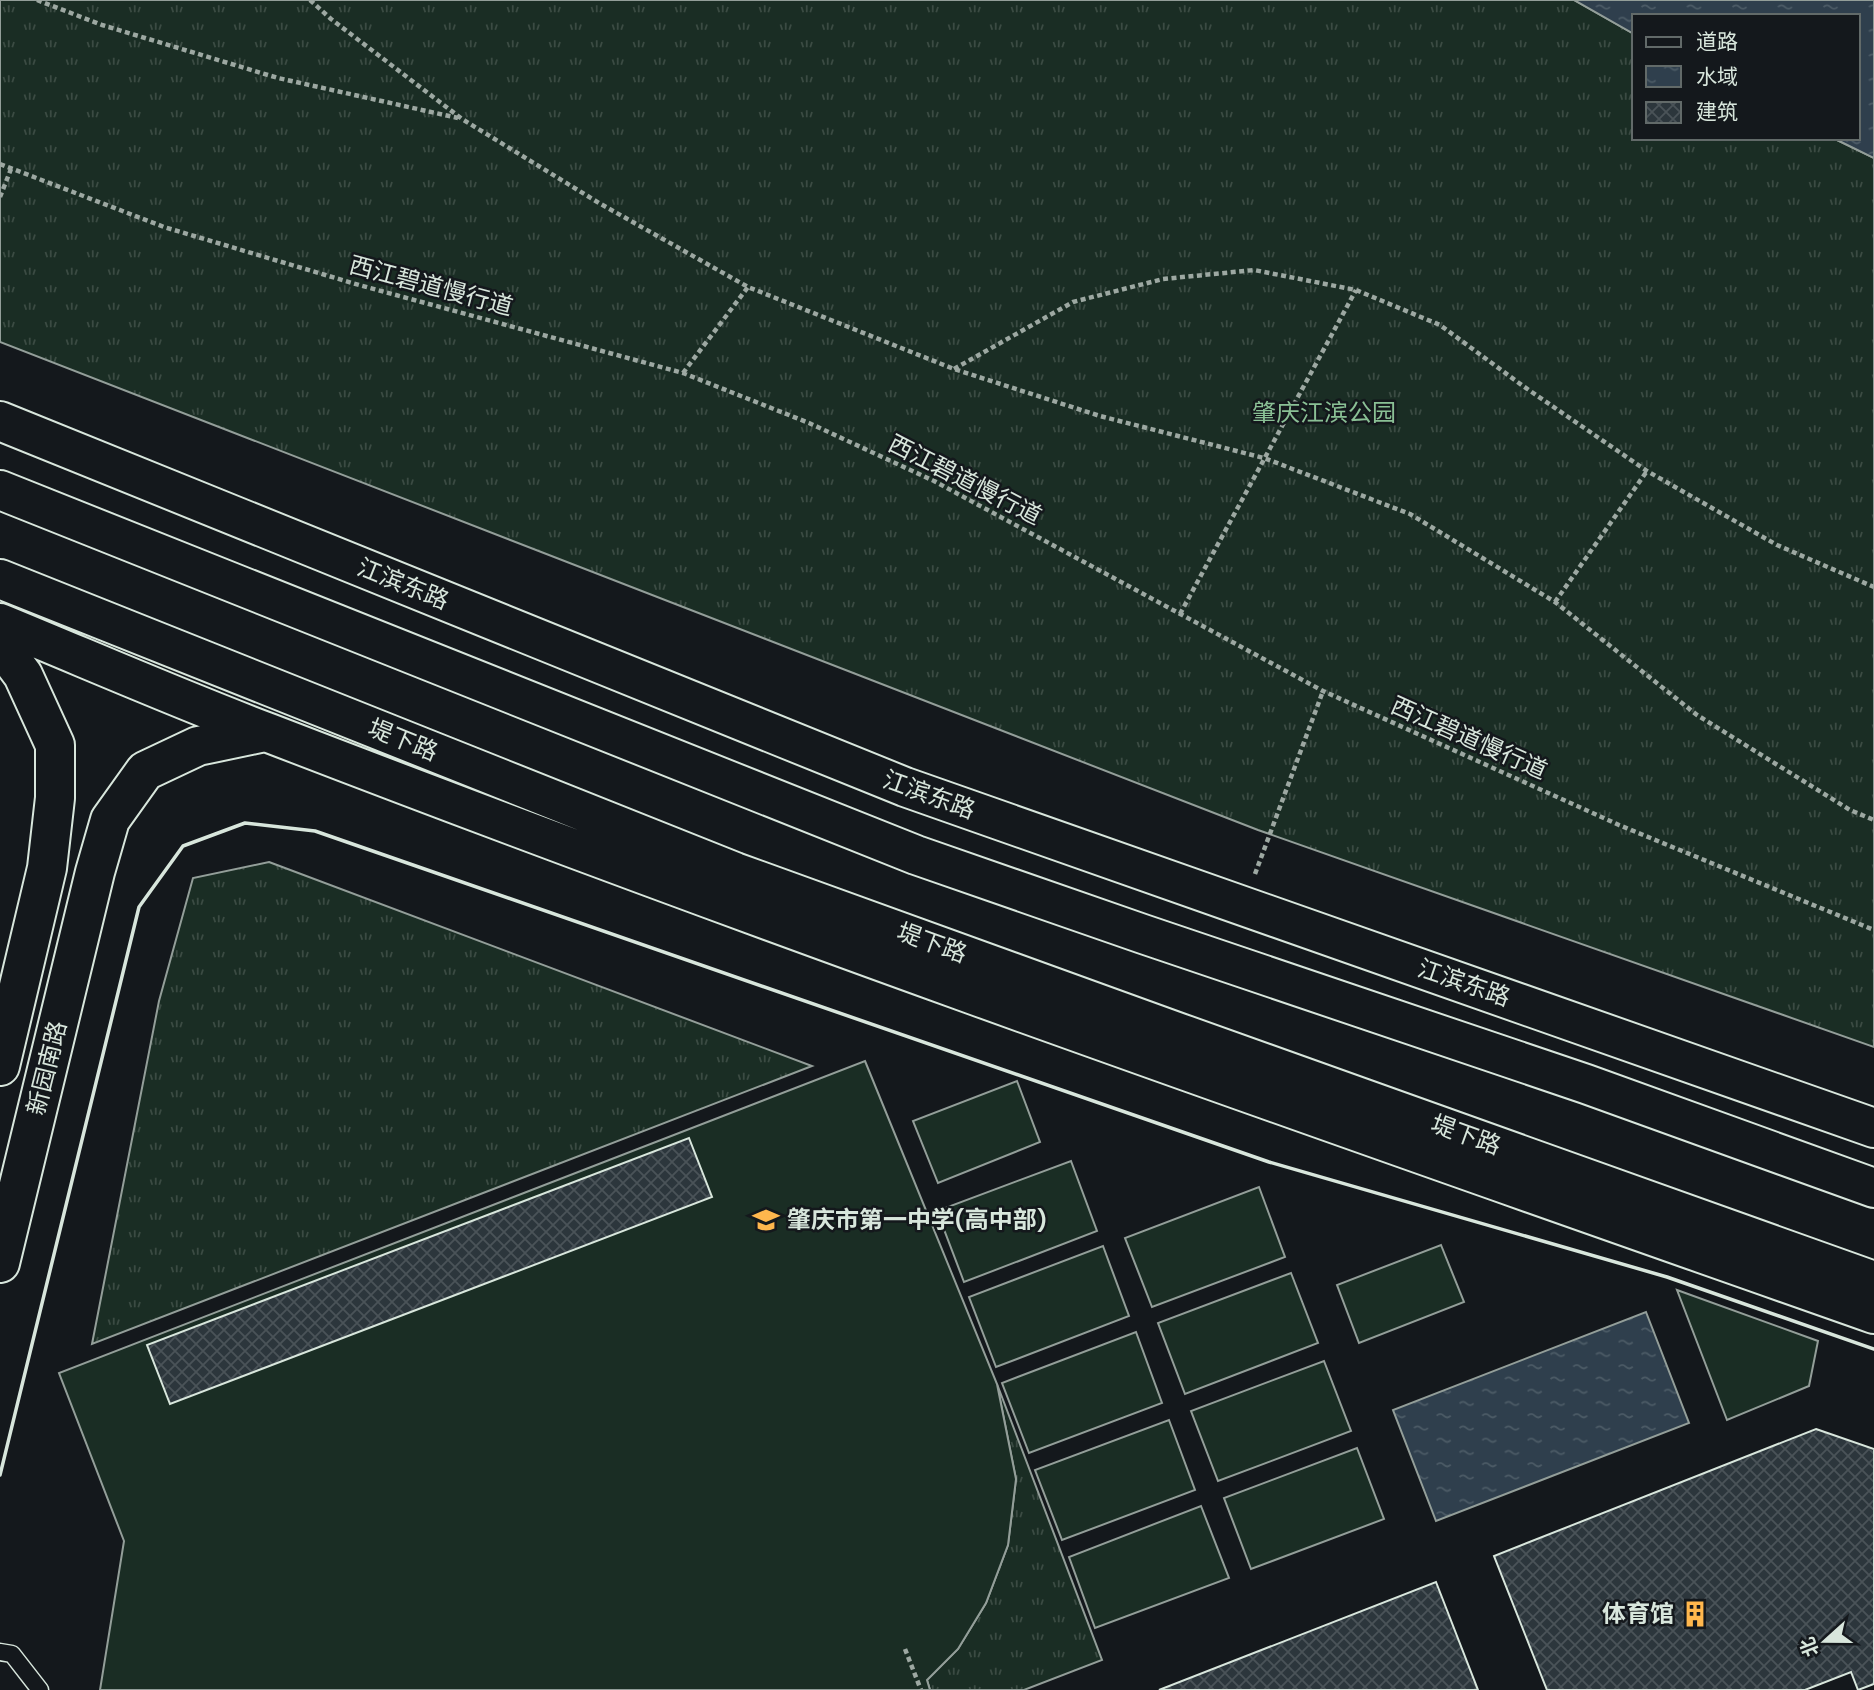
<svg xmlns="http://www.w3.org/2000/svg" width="1874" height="1690" font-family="'DM Sans','Noto Sans SC',sans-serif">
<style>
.grass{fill:url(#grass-tufts);stroke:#939e99;stroke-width:2}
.garden{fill:#1a2d24;stroke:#939e99;stroke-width:2}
.water{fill:url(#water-ripples);stroke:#939e99;stroke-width:2}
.building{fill:url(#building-cross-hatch);stroke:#d8e6dc;stroke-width:2}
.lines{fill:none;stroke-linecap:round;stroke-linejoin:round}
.service-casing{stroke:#d8e6dc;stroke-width:19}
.tertiary-casing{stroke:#d8e6dc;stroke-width:42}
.secondary-casing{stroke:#d8e6dc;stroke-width:42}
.path{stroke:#9da8a2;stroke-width:4.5;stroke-dasharray:5 3.5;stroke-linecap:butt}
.service{stroke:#14181c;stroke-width:16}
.tertiary{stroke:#14181c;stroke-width:38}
.secondary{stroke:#14181c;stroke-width:38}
.wall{stroke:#d8e6dc;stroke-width:3.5}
.labels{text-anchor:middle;stroke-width:5;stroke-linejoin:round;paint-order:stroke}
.street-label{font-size:24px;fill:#d8e6dc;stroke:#14181c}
.park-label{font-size:24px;fill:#8ac095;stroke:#14181c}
.poi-label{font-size:24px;font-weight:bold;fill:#d8e6dc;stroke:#14181c;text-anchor:start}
</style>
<defs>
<pattern id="grass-tufts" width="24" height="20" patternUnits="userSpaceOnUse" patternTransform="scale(1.75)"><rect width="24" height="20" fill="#1a2d24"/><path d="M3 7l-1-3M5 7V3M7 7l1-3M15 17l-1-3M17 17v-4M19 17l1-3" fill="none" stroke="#3b4b43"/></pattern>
<pattern id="water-ripples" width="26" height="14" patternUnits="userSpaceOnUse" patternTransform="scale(1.75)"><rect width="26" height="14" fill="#2f3f4d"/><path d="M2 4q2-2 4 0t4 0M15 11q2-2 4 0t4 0" fill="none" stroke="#4c5b66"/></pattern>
<pattern id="building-cross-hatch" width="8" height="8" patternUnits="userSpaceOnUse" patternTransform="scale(1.75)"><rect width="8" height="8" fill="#2c363c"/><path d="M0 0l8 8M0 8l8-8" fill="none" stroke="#4a5358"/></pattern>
</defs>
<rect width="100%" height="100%" fill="#14181c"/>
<path class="grass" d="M0 0H1574L1634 34V138H1833L1874 158V1047L1258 830 0 342Z
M269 862 812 1066 92 1344 159 1001 193 878Z
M997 1384 1102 1660 1024 1690H930L927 1680 958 1649 986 1603 1008 1545 1016 1479Z"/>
<path class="garden" d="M865 1061 997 1384 1016 1479 1008 1545 986 1603 958 1649 927 1680 930 1690H100L124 1541 59 1373Z
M1017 1081 1040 1142 938 1183 913 1121Z
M1071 1161 1097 1231 964 1282 937 1211Z
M1259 1187 1285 1257 1152 1307 1125 1238Z
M1441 1245 1464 1302 1359 1343 1337 1285Z
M1103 1246 1129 1316 996 1367 969 1297Z
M1291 1273 1318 1343 1185 1394 1158 1323Z
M1677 1290 1818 1341 1809 1386 1727 1420Z
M1136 1332 1162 1403 1029 1453 1002 1383Z
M1324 1361 1351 1431 1218 1481 1191 1411Z
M1169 1420 1195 1490 1062 1540 1035 1470Z
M1357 1448 1384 1519 1251 1569 1224 1498Z
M1201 1506 1229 1578 1095 1628 1069 1557Z"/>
<path class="water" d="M1574 0H1874V158L1833 138H1858V16H1634V34Z
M1646 1312 1689 1423 1436 1521 1393 1410Z"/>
<path class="building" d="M689 1138 712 1197 170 1404 147 1345Z
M1816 1429 1874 1449V1684L1858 1690 1851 1672 1805 1690H1547L1494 1556Z
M1436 1582 1478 1690H1159Z"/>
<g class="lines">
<g class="service-casing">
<path id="service" d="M0 1652 12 1654 40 1690"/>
</g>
<g class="tertiary-casing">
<path id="tertiary" d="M0 579 735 872 1180 1033 1874 1281
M0 623C90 660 179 699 269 733 800 938 1338 1125 1874 1314
M0 644 23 675 55 745V798L47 868 0 1066
M0 1263 95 872 110 820 145 771 198 746 265 732"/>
</g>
<g class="secondary-casing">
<path id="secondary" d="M0 421 905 787 1874 1128
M0 490 916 855 1143 934 1586 1084 1874 1188"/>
</g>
<path class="path" d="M37 0 102 25 278 78 458 118
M310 0 331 19 462 119 599 203 748 287 954 369 1100 416 1264 458 1410 514 1555 602 1697 715 1850 810 1874 820
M0 164 164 227 359 285 683 373 809 423 934 481 1323 691 1619 825 1874 930
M0 197 11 169
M954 369 1073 302 1163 279 1254 270 1356 290 1440 325 1523 386 1647 471 1777 545 1874 587
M683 373 748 287
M1555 602 1647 471
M1180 614 1356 290
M1255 874 1323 691
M905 1649 921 1690"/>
<use href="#service" class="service"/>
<use href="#tertiary" class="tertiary"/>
<use href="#secondary" class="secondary"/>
<path class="wall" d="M0 1475 139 907 183 846 245 823 315 831 1269 1162 1667 1277 1874 1349"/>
</g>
<defs>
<g id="school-bare" transform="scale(2.1)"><path d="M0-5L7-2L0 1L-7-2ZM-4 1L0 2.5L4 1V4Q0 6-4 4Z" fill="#ffb74d" stroke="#14181c" stroke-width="2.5" paint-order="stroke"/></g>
<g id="building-bare" transform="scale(2.1)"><path d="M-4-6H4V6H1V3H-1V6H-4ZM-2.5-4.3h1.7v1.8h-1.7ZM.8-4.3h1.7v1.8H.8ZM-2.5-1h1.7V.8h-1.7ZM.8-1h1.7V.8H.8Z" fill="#ffb74d" stroke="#14181c" stroke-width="2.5" paint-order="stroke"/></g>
</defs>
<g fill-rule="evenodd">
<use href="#school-bare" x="766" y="1220"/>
<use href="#building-bare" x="1695" y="1614"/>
</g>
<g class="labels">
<g class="street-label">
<text transform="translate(431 286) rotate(15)" y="8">西江碧道慢行道</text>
<text transform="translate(965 480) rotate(27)" y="8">西江碧道慢行道</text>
<text transform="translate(403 584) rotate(22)" y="8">江滨东路</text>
<text transform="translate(1469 738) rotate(24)" y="8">西江碧道慢行道</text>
<text transform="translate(403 740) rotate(22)" y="8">堤下路</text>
<text transform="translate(929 795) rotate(20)" y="8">江滨东路</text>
<text transform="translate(932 943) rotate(20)" y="8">堤下路</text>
<text transform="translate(1464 983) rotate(19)" y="8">江滨东路</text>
<text transform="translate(47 1068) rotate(-76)" y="8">新园南路</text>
<text transform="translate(1466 1135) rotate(20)" y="8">堤下路</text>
</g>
<g class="park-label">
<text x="1324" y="421">肇庆江滨公园</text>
</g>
<g class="poi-label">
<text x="787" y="1228">肇庆市第一中学(高中部)</text>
<text x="1674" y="1622" text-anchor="end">体育馆</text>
</g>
</g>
<rect x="1632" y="14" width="228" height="126" fill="#14181c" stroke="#626a69" stroke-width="2"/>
<rect x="1646" y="37" width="35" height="10" fill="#14181c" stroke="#626a69" stroke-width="2"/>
<text x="1696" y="49" font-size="21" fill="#d8e6dc">道路</text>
<rect x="1646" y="66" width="35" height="21" fill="url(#water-ripples)" stroke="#626a69" stroke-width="2"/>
<text x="1696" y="84" font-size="21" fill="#d8e6dc">水域</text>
<rect x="1646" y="102" width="35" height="21" fill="url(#building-cross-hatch)" stroke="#626a69" stroke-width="2"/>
<text x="1696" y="119" font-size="21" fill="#d8e6dc">建筑</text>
<g transform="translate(1825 1641) rotate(249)" stroke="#14181c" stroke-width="5" paint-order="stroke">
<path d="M0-5L12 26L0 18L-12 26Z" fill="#d8e6dc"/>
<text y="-10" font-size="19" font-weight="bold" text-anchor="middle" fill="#d8e6dc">北</text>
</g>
</svg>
